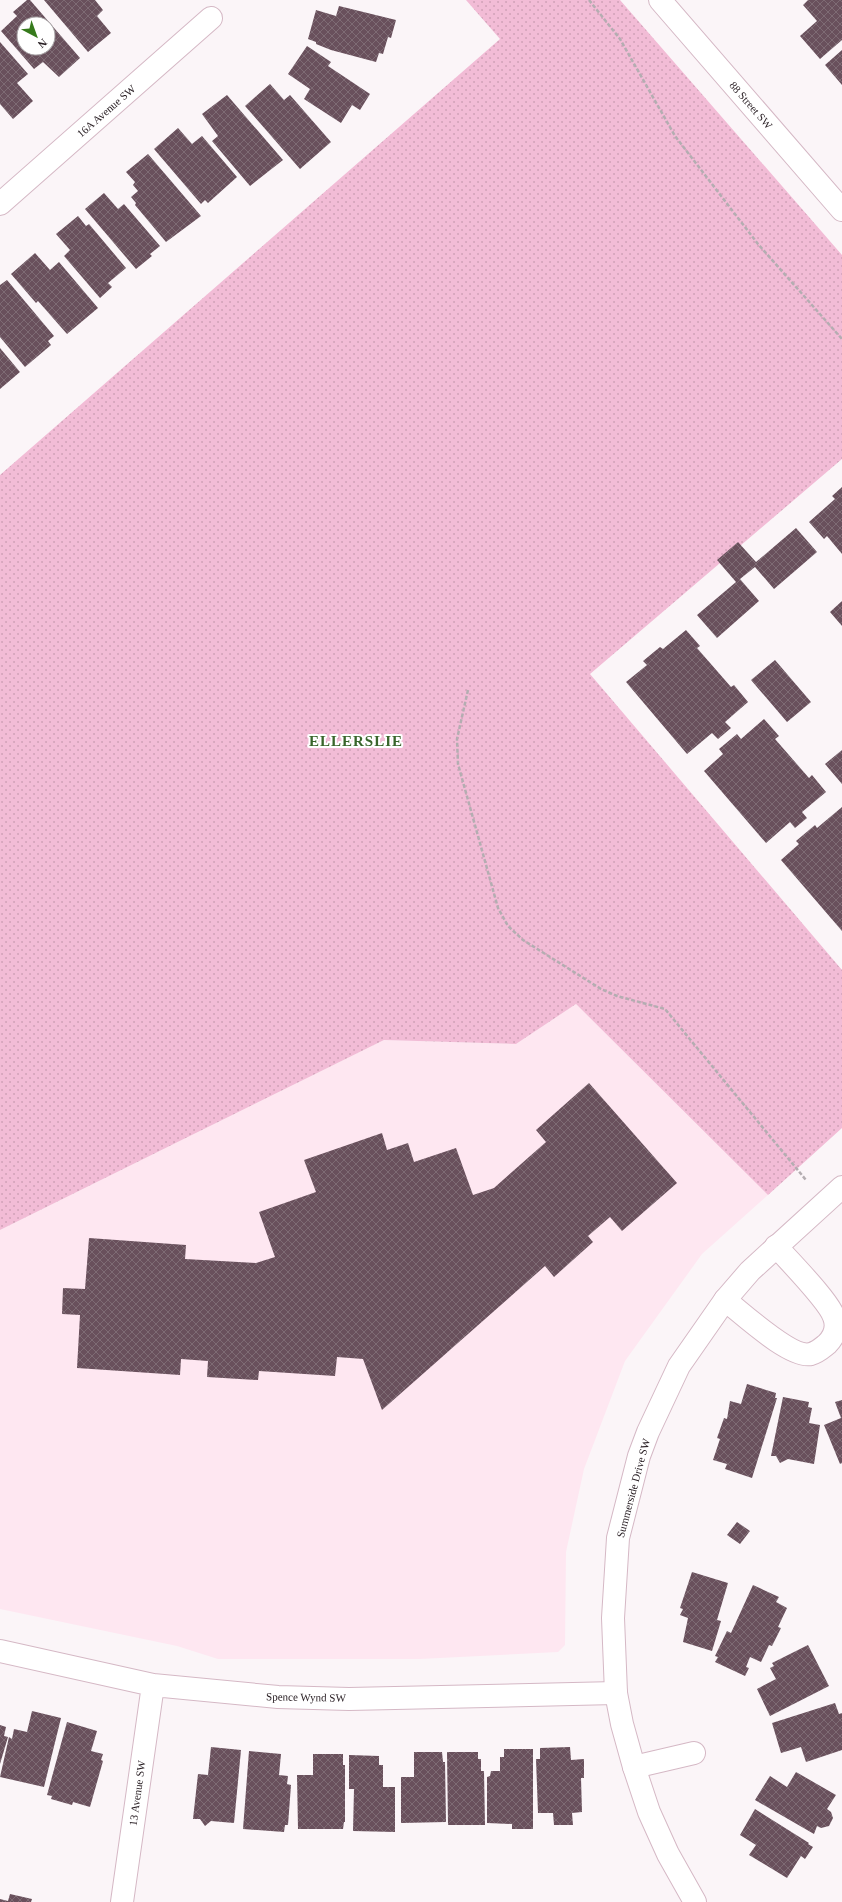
<svg xmlns="http://www.w3.org/2000/svg" width="842" height="1902" font-family="Georgia,serif">
<style>
.built{fill:#fee7f1}
.park{fill:url(#park-dots)}
.building{fill:url(#building-cross-hatch);fill-rule:evenodd}
.lines{fill:none;stroke-linecap:round;stroke-linejoin:round}
.minor-casing{stroke:#d5b8c5;stroke-width:24}
.tertiary-casing{stroke:#d5b8c5;stroke-width:24}
.path{stroke:#b4adb1;stroke-width:2.5;stroke-dasharray:4 2;stroke-linecap:butt}
.minor{stroke:#fff;stroke-width:22}
.tertiary{stroke:#fff;stroke-width:22}
.labels{text-anchor:middle;stroke-width:4;stroke-linejoin:round;paint-order:stroke}
.street-label{font-size:11px;fill:#271d22;stroke:#fff}
.district-label{font-size:15px;font-weight:bold;letter-spacing:1px;fill:#39652b;stroke:#fff}
</style>
<defs>
<pattern id="park-dots" width="8" height="8" patternUnits="userSpaceOnUse"><rect width="8" height="8" fill="#f2bcd6"/><path d="M2 2h.1M6 6h.1" fill="none" stroke="#d0a1b7" stroke-width="1.8" stroke-linecap="round"/></pattern>
<pattern id="building-cross-hatch" width="8" height="8" patternUnits="userSpaceOnUse"><rect width="8" height="8" fill="#69505c"/><path d="M0 0l8 8M0 8l8-8" fill="none" stroke="#7e6b74"/></pattern>
</defs>
<rect width="100%" height="100%" fill="#fbf5f8"/>
<path class="built" d="M576 1004 768 1195 702 1254 625 1361 584 1469 566 1552 565 1645 558 1652 420 1659H218L177 1646 0 1609V1230L384 1040 516 1044Z"/>
<path class="park" d="M466 0H620L842 255V459L590 674 842 970V1128L768 1195 576 1004 516 1044 384 1040 0 1230V475L500 39Z"/>
<path class="building" d="M27 0H30L80 58 59 77 43 62 34 69 1 31 17 16 13 12ZM24 24H48V48H24Z
M44 0H95L103 10 97 16 111 33 88 52Z
M808 0H842V40L820 59 800 36 817 21 803 5Z
M339 6 396 20 391 38 388 37 383 54 379 53 376 62 331 50 316 44V42L308 39 316 10 336 16Z
M0 42 28 74 17 83 33 101 13 119 0 104Z
M307 46 331 62 328 66 370 94 360 110 352 105 341 123 304 99 310 89 288 74Z
M842 50V85L825 65Z
M270 84 284 100 290 95 331 142 300 169 245 106Z
M227 95 283 160 250 186 212 141 218 136 202 114Z
M178 128 192 144 202 136 237 177 208 203 205 200 201 204 154 149Z
M148 154 201 216 166 242 135 205 136 203 131 197 138 191 133 185 135 182 126 172Z
M104 193 118 209 124 204 160 246 150 254 152 256 136 269 85 209Z
M78 216 86 226 89 224 126 268 108 283 112 287 100 298 64 256 70 250 56 234Z
M35 253 50 270 59 262 98 308 67 334 38 301 36 303 11 274Z
M7 280 54 336 48 341 51 345 25 367 0 337V285Z
M0 348 20 372 0 389Z
M842 487V554L827 536 824 539 809 522 835 499 832 496Z
M796 528 817 552 774 589 755 567 740 579 759 601 717 638 697 615 736 582 717 560 738 542 756 562Z
M842 601V626L830 612Z
M686 630 700 646 697 648 731 687 734 685 748 702 725 722 731 728 718 739 712 733 687 754 626 682 647 665 643 661 660 647 663 649Z
M775 660 811 702 787 722 751 680Z
M764 719 779 736 775 739 809 778 812 775 826 792 802 812 807 818 795 828 790 822 766 843 704 771 723 754 719 749 737 734 741 739Z
M842 750V784L825 764Z
M842 807V931L781 860 799 844 796 841 815 825 817 828Z
M589 1083 677 1183 622 1231 610 1217 588 1236 593 1242 554 1277 545 1266 382 1410 363 1359 337 1357 335 1376 259 1371 258 1380 207 1377 208 1361 181 1359 180 1375 77 1368 80 1315 62 1314 63 1288 85 1289 89 1238 186 1245 185 1259 256 1263 275 1257 259 1212 316 1192 304 1160 382 1133 387 1150 408 1143 414 1162 456 1148 473 1195 494 1188 546 1142 536 1130Z
M747 1384 776 1393 775 1398H777L752 1478 725 1469 727 1464 713 1460 720 1439 717 1438 724 1418 727 1419 730 1401 741 1404Z
M783 1397 809 1402 808 1407 812 1408 809 1423 820 1425 814 1464 788 1459 780 1463 776 1456H771Z
M842 1400V1463L840 1464 824 1425 841 1418 835 1402Z
M737 1522 750 1531 740 1544 727 1535Z
M692 1572 728 1583 717 1620 721 1621 712 1651 683 1642 688 1618 680 1615 683 1609 680 1608Z
M753 1585 779 1597 776 1602 787 1608 778 1627 781 1628 772 1646 769 1645 761 1662 750 1657 746 1667 749 1668 745 1676 715 1662 718 1657 715 1656 727 1631 731 1633Z
M808 1645 829 1686 770 1716 757 1689 776 1679 770 1668 774 1666 772 1663Z
M835 1703 839 1714 842 1713V1750L806 1762 801 1747 781 1753 772 1723Z
M32 1711 61 1718 44 1787 0 1777 9 1737 12 1739 14 1729 27 1732Z
M67 1722 97 1731 91 1751 103 1754 101 1760 103 1761 90 1807 73 1802 72 1805 51 1799 52 1796 47 1795Z
M0 1725 6 1727 4 1736 8 1737 0 1764Z
M211 1747 241 1750 234 1823 211 1821 205 1826 200 1819H193L198 1774 208 1775Z
M570 1747 571 1760 584 1759V1778H581L582 1812 572 1813 573 1825H554L553 1813H538L536 1759H540V1748Z
M504 1749H533V1829H512V1824L487 1823V1777L490 1776 491 1771H500V1757H504Z
M249 1751 281 1754 279 1775 288 1776 287 1784 291 1785 288 1825H285L284 1832 243 1829Z
M414 1752H442L443 1762H445L446 1822 401 1823V1777H414Z
M447 1752H478V1759H481V1771H484L485 1825H448Z
M313 1754H343V1765H345V1822H344L343 1829H298L297 1775H313Z
M349 1755 379 1756V1765H383V1787H395V1832L353 1831 354 1789H349Z
M796 1772 836 1795 827 1809 831 1812 833 1818 829 1826 821 1828 817 1826 814 1834 755 1800 770 1776 787 1787Z
M755 1809 809 1843 808 1844 813 1847 805 1859 801 1856 787 1878 749 1855 756 1845 740 1835Z
M10 1894 32 1899 31 1902H0V1899L8 1901Z"/>
<g class="lines">
<g class="minor-casing">
<path id="minor" d="M0 204 211 18
M725 1300C742 1313 791 1359 811 1354 818 1352 822 1348 827 1344 834 1337 838 1327 834 1317 829 1301 789 1261 776 1246
M0 1651 153 1685 278 1697 349 1699 616 1693
M634 1767 694 1753
M122 1902 153 1685"/>
</g>
<g class="tertiary-casing">
<path id="tertiary" d="M660 0 842 210
M695 1902 668 1854 649 1812 634 1767 622 1724 616 1693 613 1618 618 1538 639 1456 648 1432 679 1366 725 1300 750 1271 842 1187"/>
</g>
<path class="path" d="M589 0 620 39 675 136 758 244 842 339
M468 690 457 739 458 764 498 908 508 926 523 940 601 989 617 996 665 1009 806 1180"/>
<use href="#minor" class="minor"/>
<use href="#tertiary" class="tertiary"/>
</g>
<g class="labels">
<g class="street-label">
<text transform="translate(751 105) rotate(49)" y="4">88 Street SW</text>
<text transform="translate(106 111) rotate(-41)" y="4">16A Avenue SW</text>
<text transform="translate(633 1488) rotate(-75)" y="4">Summerside Drive SW</text>
<text transform="translate(306 1697) rotate(1)" y="4">Spence Wynd SW</text>
<text transform="translate(137 1793) rotate(-82)" y="4">13 Avenue SW</text>
</g>
<g class="district-label">
<text x="356" y="746">ELLERSLIE</text>
</g>
</g>
<g transform="translate(36 36) rotate(139)"><circle r="19" fill="#ffffff" stroke="#a9a5a7"/>
<path d="M0-3L7 15L0 10L-7 15Z" fill="#367a1c"/>
<text y="-6" font-size="11" font-weight="bold" text-anchor="middle" fill="#271d22">N</text>
</g>
</svg>
